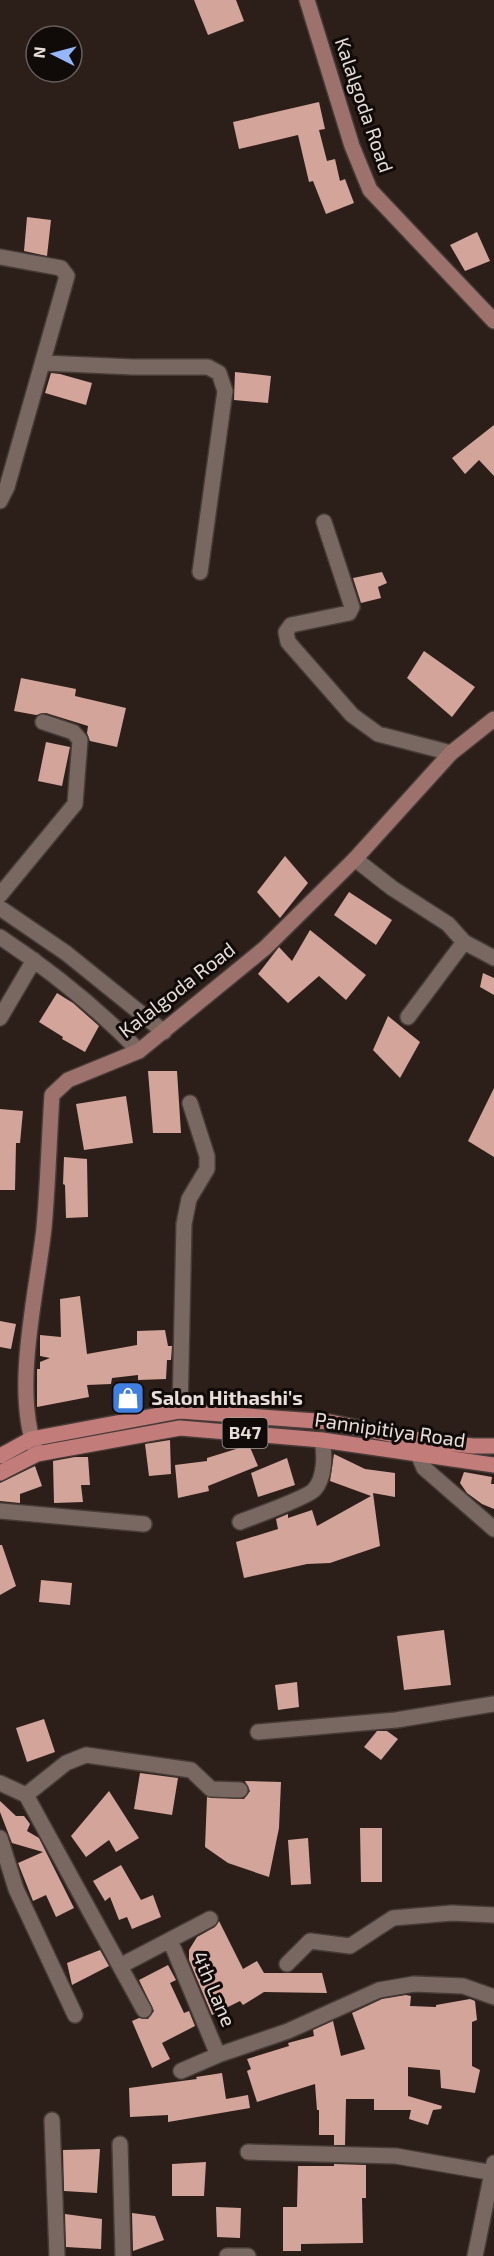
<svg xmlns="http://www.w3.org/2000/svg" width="494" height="2256" font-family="'Exo 2',sans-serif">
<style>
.building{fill:#d3a59a}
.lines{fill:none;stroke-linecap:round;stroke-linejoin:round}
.street-casing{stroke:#473b37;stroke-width:18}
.secondary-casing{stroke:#473b37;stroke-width:18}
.primary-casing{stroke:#473b37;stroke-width:18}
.street{stroke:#786861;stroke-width:15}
.secondary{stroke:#9d726d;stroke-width:15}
.primary{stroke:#c27c7a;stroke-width:15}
.labels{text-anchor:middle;stroke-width:6;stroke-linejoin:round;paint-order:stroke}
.shield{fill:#100a08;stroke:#a69e9b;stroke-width:1.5}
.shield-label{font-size:18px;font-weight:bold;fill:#e7deda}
.street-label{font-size:20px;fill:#e7deda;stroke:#100a08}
.poi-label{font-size:20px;font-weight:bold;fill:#e7deda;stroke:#100a08;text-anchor:start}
</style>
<rect width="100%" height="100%" fill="#2c1f19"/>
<path class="building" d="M194 0H236L244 21 208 35Z
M319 102 325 129 319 130 327 161 335 159 340 181 345 179 354 203 326 214 313 181 309 182 298 135 239 149 233 122Z
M27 217 51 220 47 256 24 251Z
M477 232 490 261 465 271 450 245Z
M235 372 271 376 268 403 234 400Z
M51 373 60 374 92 383 86 405 45 393Z
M494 425V476L479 460 465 474 452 458Z
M382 572 387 583 378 587 381 598 361 603 353 578Z
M424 651 475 687 452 717 407 678Z
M21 678 76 689 75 696 126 708 117 747 90 741 87 733 88 726 46 713 36 715 14 711Z
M46 742 70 747 62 786 38 781Z
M285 856 308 883 280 918 257 892Z
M349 892 392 920 376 945 334 915Z
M310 930 366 975 346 1000 319 976 288 1003 258 974 279 947 292 961Z
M483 973 494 978V995L480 987Z
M57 993 73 1003 99 1026 85 1052 62 1039 63 1037 39 1022Z
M388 1016 420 1042 400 1078 373 1050Z
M148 1071H177L181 1133H153Z
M494 1088V1157L468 1141Z
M126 1096 133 1143 84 1150 76 1104Z
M0 1109 23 1111 20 1143H16L15 1190H0Z
M64 1157 87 1159 88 1217 66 1218 65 1185 63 1184Z
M80 1296 87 1354 137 1345V1331L165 1330 168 1346H172L171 1360H167L166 1379 138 1380V1375L112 1378 111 1384 87 1385 89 1397 37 1407V1369H40V1362L50 1358 40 1356V1335L61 1337 60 1299Z
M0 1321 16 1324 11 1349 0 1347Z
M170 1440 171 1474 149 1476 145 1444Z
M249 1445 258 1466 208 1486 209 1491 178 1498 175 1465 207 1461V1458Z
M334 1454 365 1469 395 1473V1497L373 1493 380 1546 330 1563 307 1564 244 1578 236 1542 278 1529 276 1519 288 1514V1518L312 1510 317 1526 371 1496 330 1481Z
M75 1457H88L90 1485H81L83 1502 54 1503 53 1461Z
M287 1458 295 1485 258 1497 251 1473Z
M35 1466 42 1486 20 1494V1503L0 1501V1483Z
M464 1472 492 1477 491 1484H494V1509L482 1504 467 1493 460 1483Z
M0 1545H2L16 1586 0 1595Z
M41 1580 72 1583 70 1605 39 1602Z
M444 1630 451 1685 404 1690 397 1636Z
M297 1682 299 1707 278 1710 275 1685Z
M44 1719 55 1752 27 1762 16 1728Z
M377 1731H387L398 1739 381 1760 364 1747Z
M140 1773 178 1778 172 1815 134 1809Z
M245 1781 281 1782 279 1828 269 1877 228 1863 205 1847 207 1797 244 1799 250 1791Z
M109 1791 139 1838 116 1852 109 1840 86 1857 71 1836Z
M0 1801 16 1816H24L30 1824 27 1831 39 1838 74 1908 56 1917 46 1895 33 1901 18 1863 43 1852 12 1843 0 1812Z
M360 1828H382V1882H361Z
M308 1838 311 1884 291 1885 288 1840Z
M121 1865 141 1900 153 1895 161 1917 132 1929 127 1917 119 1920 110 1897 105 1901 93 1881Z
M219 1921 243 1969 257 1961 264 1973H322L327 1993 264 1992 243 2005 240 2001 212 2015 189 1960V1950L197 1937 215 1927Z
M100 1950 109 1966 72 1985 67 1963Z
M168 1965 176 1980 170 1983 184 2013 189 2011 195 2026 162 2043 170 2059 152 2068 132 2021 139 2018 148 2019 154 2011 139 1980Z
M406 1995 411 1996 410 2006 436 2007V2005L470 1999 475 2001 477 2020 472 2022V2066L480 2070 475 2093 441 2088 440 2070 408 2067V2096L442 2106 441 2109 433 2110 428 2125 409 2119 411 2110H374V2099H346L345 2145H334V2135H319V2110H317L315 2084 257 2102 247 2071 251 2069 247 2059 289 2046 288 2043 314 2036 313 2030 333 2021 341 2056 365 2049 352 2013 382 1999Z
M222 2073 226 2099 248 2095 250 2108 168 2122V2115L130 2117 129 2088 197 2079 196 2077Z
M100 2149 97 2193 64 2191 63 2150Z
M206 2162 204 2196H172V2164Z
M334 2164 366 2165V2198H362L363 2243 301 2244V2251H283V2207H297L298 2166H334Z
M216 2207 241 2208 240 2238 217 2237Z
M132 2213 155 2216 164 2240 133 2251Z
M65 2214 102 2219 101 2249 66 2247Z"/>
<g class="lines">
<g class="street-casing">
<path id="street" d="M0 257 61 268 67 276 7 487 0 501
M43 363 133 367H208L219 373 225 391 200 572
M324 522 352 607 349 613 291 625 286 632 288 642 352 715 378 734 451 753
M355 859 392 888 448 924 464 942 494 958
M0 895 75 804 80 740 73 732 43 722
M0 908 66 953 164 1032
M0 937C50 970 97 1008 139 1051
M408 1017 464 942
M0 1018 34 960
M180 1411 184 1224 189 1199 207 1169V1156L190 1103
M418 1443V1454L424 1468 494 1529
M0 1511 144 1524
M240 1522C253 1517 306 1498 314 1490 325 1478 325 1455 322 1440
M258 1732 396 1720 494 1704
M0 1783 26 1795
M26 1795 144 2010
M26 1795 66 1763 86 1755 191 1770 211 1789 240 1790
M0 1838 16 1889 75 2015
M170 1940 218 2055
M287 1964 310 1941 350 1946 393 1918 452 1913 494 1915
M120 1966 210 1919
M181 2071 218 2055 288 2031 379 1990 414 1984 463 1986 494 1997
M52 2120 57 2256
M120 2144 123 2256
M248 2152 396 2156 494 2173
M227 2256H248
M475 2256 494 2163"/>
</g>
<g class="secondary-casing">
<path id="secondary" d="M307 0 352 146 370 190 494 321
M36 1451C12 1390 37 1293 44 1228 48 1184 49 1140 52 1095L68 1080 139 1051 265 948 355 859 451 753 494 719"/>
</g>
<g class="primary-casing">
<path id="primary" d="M0 1456 31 1439 180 1411 330 1422 419 1440 473 1446H494
M0 1473 37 1454 180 1428 322 1440 494 1465"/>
</g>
<use href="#street" class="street"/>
<use href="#secondary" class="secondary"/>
<use href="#primary" class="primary"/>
</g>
<defs>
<g id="shop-square" transform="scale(1.725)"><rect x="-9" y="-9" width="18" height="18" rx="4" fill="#3f7fe0" stroke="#100a08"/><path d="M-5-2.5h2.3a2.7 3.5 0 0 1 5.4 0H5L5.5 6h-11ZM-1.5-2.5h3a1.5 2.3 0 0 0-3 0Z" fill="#fff"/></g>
</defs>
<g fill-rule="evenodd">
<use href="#shop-square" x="128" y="1398"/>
</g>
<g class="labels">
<rect class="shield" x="222.5" y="1418" width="45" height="30" rx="4.5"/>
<g class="shield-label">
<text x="245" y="1439">B47</text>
</g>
<g class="street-label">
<text transform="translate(364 105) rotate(71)" y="7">Kalalgoda Road</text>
<text transform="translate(177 990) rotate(-38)" y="7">Kalalgoda Road</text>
<text transform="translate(390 1430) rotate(8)" y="7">Pannipitiya Road</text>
<text transform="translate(214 1989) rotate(67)" y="7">4th Lane</text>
</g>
<g class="poi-label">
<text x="151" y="1405">Salon Hithashi's</text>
</g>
</g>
<g transform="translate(54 54) rotate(276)"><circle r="28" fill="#100a08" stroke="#665f5c" stroke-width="1.5"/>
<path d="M0-4.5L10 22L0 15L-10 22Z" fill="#94b7fd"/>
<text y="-9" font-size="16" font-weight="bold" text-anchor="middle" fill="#e7deda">N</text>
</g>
</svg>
